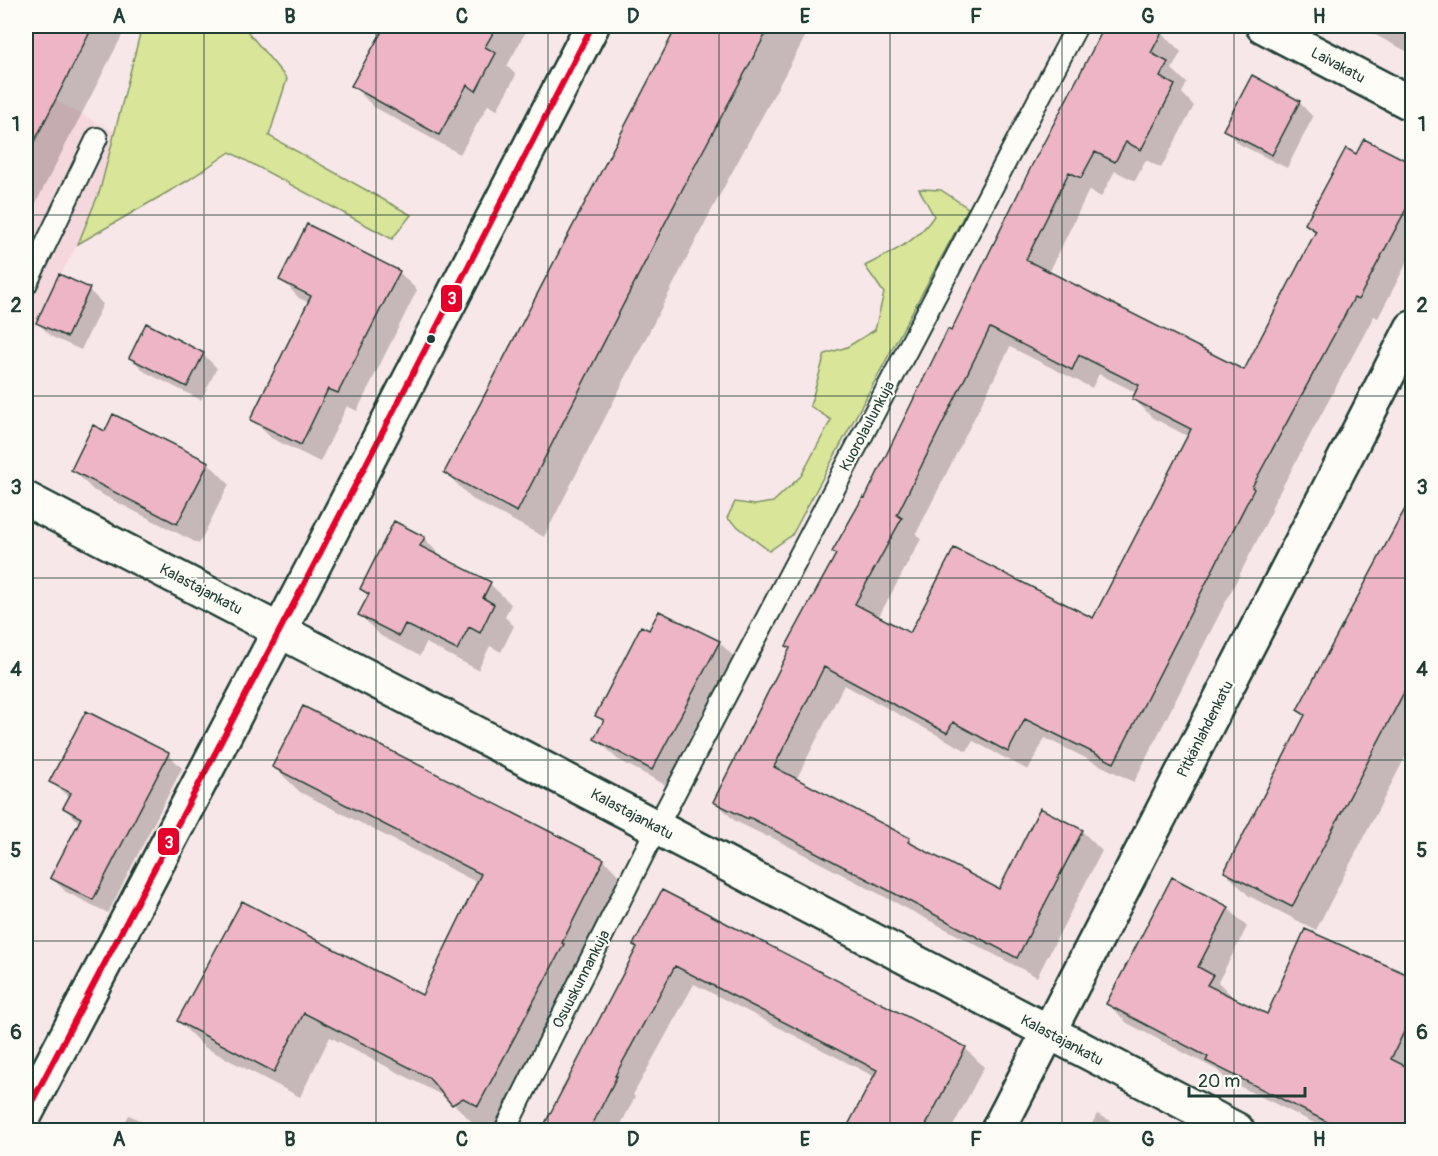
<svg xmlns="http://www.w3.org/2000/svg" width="1438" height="1156" font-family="Pangolin,sans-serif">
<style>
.built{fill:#f5d8de}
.green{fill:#d9e699;stroke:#7c9266;stroke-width:1.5}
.shadow{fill:#0003;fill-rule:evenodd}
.building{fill:#eeb5c6;stroke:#1f3d34;stroke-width:1.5;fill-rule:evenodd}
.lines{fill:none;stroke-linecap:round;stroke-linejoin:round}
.lane-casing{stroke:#1f3d34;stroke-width:24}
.street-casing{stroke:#1f3d34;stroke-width:38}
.secondary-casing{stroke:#1f3d34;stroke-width:38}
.lane{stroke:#fdfcf7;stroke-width:20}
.street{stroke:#fdfcf7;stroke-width:33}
.secondary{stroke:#fdfcf7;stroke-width:33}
.bus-1-casing{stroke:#fdfcf7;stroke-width:10}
.bus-1{stroke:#e4002b;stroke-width:6}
.grid{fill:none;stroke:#1f3d34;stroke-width:1.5;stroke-opacity:0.55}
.bus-dot{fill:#1f3d34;stroke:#fdfcf7;stroke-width:2}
.labels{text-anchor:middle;stroke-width:4.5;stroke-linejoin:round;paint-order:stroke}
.street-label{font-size:15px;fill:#1f3d34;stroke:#fdfcf7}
.line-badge{stroke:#fdfcf7;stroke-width:2}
.badge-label{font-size:16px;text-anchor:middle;font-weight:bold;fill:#fff}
.neatline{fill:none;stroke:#1f3d34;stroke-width:2}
.grid-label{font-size:20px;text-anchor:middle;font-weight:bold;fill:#1f3d34}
</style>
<rect width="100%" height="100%" fill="#f8e7e8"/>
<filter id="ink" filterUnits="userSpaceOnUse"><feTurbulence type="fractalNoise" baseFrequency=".0167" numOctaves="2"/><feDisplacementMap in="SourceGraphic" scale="12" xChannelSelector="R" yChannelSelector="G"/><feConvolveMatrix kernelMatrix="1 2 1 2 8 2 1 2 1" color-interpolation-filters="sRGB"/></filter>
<g filter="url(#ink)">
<path class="built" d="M26 85 131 140 26 343Z"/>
<path class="green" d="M142 26H243L287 79 269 136 411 215 392 239 230 152 187 181 78 244 100 190Z
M919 189 941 190 968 208 792 535 769 551 727 518 735 502 755 505 773 502 801 476 831 420 810 406 825 354 847 347 875 330 884 293 865 266C893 251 916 243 934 216Z"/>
<path class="shadow" d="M26 26H127L26 222Z
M386 26H529L507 66 516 75 497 110 488 105 460 154 374 107 353 86Z
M679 26H811L709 215 544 537 472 499 446 473Z
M1107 26H1148L1161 32 1181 52 1172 69 1187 83 1182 93 1194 106 1161 168 1146 160 1135 181 1115 171 1101 197 1089 190 1049 273 1244 372 1316 234 1306 224 1357 156 1412 166V253L1378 318 1374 316 1271 508 1273 509 1134 782 1045 738 1028 770 973 741 967 751 844 685 796 780 909 839 921 851 1000 891 1082 831 1102 851 1037 977 769 836 768 837 735 821 715 801 837 555 834 552 865 500 952 333 1033 166ZM1010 347 1092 388 1099 374 1137 393 1134 399 1153 418 1189 437 1093 620 911 635 878 618 921 539 916 534Z
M1358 26H1412V54Z
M1252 77 1299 102 1313 117 1287 168 1239 144 1225 129Z
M399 272 417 290 357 411 347 406 320 462 271 438 252 419 309 303 299 298 281 279Z
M89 290 103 304 81 350 52 337 38 323Z
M203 354 217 368 201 400 145 372 131 358Z
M105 433 208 463 229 484 199 544 93 490 73 470Z
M1412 498V744L1316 930 1249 896 1225 872 1306 716 1299 710Z
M424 538 444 560 490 584 511 604 505 617 514 626 501 652 490 646 478 670 426 643 420 656 381 636 360 615 369 597 361 589Z
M649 632 719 642 740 663 673 789 617 759 596 738 604 723 597 716Z
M304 708 604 860 629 886 504 1130 490 1123 479 1129 449 1099 330 1037 300 1097 204 1047 178 1021 422 997 478 883 300 792 274 767Z
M168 754 182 768 108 913 66 892 52 878 80 823 64 808 70 798 51 782Z
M1228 908 1247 927 1218 982 1231 995 1230 997 1268 1016 1412 979V1130H1328L1227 1080 1217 1070 1127 1023 1108 1004Z
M638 948 965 1048 984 1067 951 1130H847L875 1077 694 984 633 1095 635 1097 618 1130H542Z
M1097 1114 1130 1130H1089Z
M129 1115 159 1130H121Z"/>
<path class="building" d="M26 26H93L26 158Z
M385 26H497L485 47 496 53 476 91 467 85 439 135 351 86Z
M677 26H770L683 188 517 512 444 473Z
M1105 26H1165L1151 53 1168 62 1160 77 1175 85 1141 150 1126 142 1115 162 1095 152 1081 178 1069 172 1026 260 1244 370 1316 231 1305 224 1346 148 1356 154 1364 139 1413 164V196L1358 300 1354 298 1252 487 1254 489 1114 763 1025 719 1008 752 953 722 947 733 824 667 774 767 910 838 908 842 999 889 1040 808 1083 830 1017 958 749 817 748 819 713 802 790 648 786 646 836 554 832 552 863 497 865 498 948 329 951 331 1032 165ZM990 328 1072 370 1079 355 1139 385 1132 399 1191 429 1093 618 954 548 910 633 855 604 902 518 897 515Z
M1252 75 1300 101 1272 155 1223 130Z
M307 224 400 271 338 393 328 389 301 445 250 420 311 296 279 280Z
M59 274 90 288 67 337 36 323Z
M146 323 204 353 187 387 129 358Z
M113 414 209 462 177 524 71 470 93 425 105 431Z
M1413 494V675L1292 907 1224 872 1305 715 1297 710Z
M394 521 425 537 420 546 491 582 483 598 494 604 480 633 469 627 457 650 405 624 399 636 358 615 369 594 360 589Z
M659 611 720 641 652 770 594 739 604 720 595 716 641 626 649 630Z
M303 706 604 859 562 943 564 944 478 1106 463 1098 452 1105 428 1077 304 1013 274 1072 177 1021 242 901 422 995 481 874 272 767Z
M86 711 169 753 93 900 50 878 81 818 63 808 71 793 49 782Z
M1172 877 1229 907 1198 967 1213 975 1207 985 1267 1014 1305 929 1413 977V1013L1391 1059 1413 1070V1131H1345L1206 1061 1208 1057 1106 1004Z
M662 890 966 1047 923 1131H845L877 1070 675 966 615 1076H617L589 1131H541L637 947 633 945Z"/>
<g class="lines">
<g class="lane-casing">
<path id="lane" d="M26 285 97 138
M505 1130 657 827 1077 26"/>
</g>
<g class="street-casing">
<path id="street" d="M1263 26 1412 104
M280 631 1237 1130
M998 1130 1412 328"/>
</g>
<g class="secondary-casing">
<path id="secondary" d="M26 499 280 631
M26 1113 314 565 592 26"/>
</g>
<use href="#lane" class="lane"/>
<use href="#street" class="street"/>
<use href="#secondary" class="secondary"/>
<g class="bus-1-casing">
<path id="bus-1" d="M26 1113 314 565 592 26"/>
</g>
<use href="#bus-1" class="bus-1"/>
</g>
</g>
<path class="grid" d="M204 26V1130M376 26V1130M548 26V1130M719 26V1130M890 26V1130M1062 26V1130M1234 26V1130M26 215H1412M26 396H1412M26 578H1412M26 760H1412M26 941H1412"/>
<circle class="bus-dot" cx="431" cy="339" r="5"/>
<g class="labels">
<g class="street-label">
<text transform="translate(1338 65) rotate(28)" y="5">Laivakatu</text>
<text transform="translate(867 426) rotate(-62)" y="5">Kuorolaulunkuja</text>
<text transform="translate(201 589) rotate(28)" y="5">Kalastajankatu</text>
<text transform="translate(1205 729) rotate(-63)" y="5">Pitkänlahdenkatu</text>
<text transform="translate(632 814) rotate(28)" y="5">Kalastajankatu</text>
<text transform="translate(581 979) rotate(-63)" y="5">Osuuskunnankuja</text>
<text transform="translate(1062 1040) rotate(28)" y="5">Kalastajankatu</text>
</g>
</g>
<g class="line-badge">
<rect x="440" y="284" width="23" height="29" rx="6" fill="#e4002b"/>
<rect x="157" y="827" width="23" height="29" rx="6" fill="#e4002b"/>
</g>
<g class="badge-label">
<text x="452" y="304">3</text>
<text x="169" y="848">3</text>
</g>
<rect width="1438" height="1156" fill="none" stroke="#fdfcf7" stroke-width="66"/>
<path d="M1189 1087v9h116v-9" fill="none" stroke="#1f3d34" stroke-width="3"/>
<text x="1198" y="1087" font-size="18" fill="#1f3d34" stroke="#fdfcf7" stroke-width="4.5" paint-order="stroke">20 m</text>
<rect x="33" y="33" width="1372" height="1090" class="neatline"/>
<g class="grid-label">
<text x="119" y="23">A</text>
<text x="290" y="23">B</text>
<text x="462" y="23">C</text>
<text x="633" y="23">D</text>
<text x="805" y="23">E</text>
<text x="976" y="23">F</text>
<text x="1148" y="23">G</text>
<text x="1319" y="23">H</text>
<text x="16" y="131">1</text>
<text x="1422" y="131">1</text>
<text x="16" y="312">2</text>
<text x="1422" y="312">2</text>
<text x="16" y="494">3</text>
<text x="1422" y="494">3</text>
<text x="16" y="676">4</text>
<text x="1422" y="676">4</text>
<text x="16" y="857">5</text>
<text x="1422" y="857">5</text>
<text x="16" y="1039">6</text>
<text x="1422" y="1039">6</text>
<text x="119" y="1146">A</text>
<text x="290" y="1146">B</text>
<text x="462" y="1146">C</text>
<text x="633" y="1146">D</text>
<text x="805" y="1146">E</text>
<text x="976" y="1146">F</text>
<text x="1148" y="1146">G</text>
<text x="1319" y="1146">H</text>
</g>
</svg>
